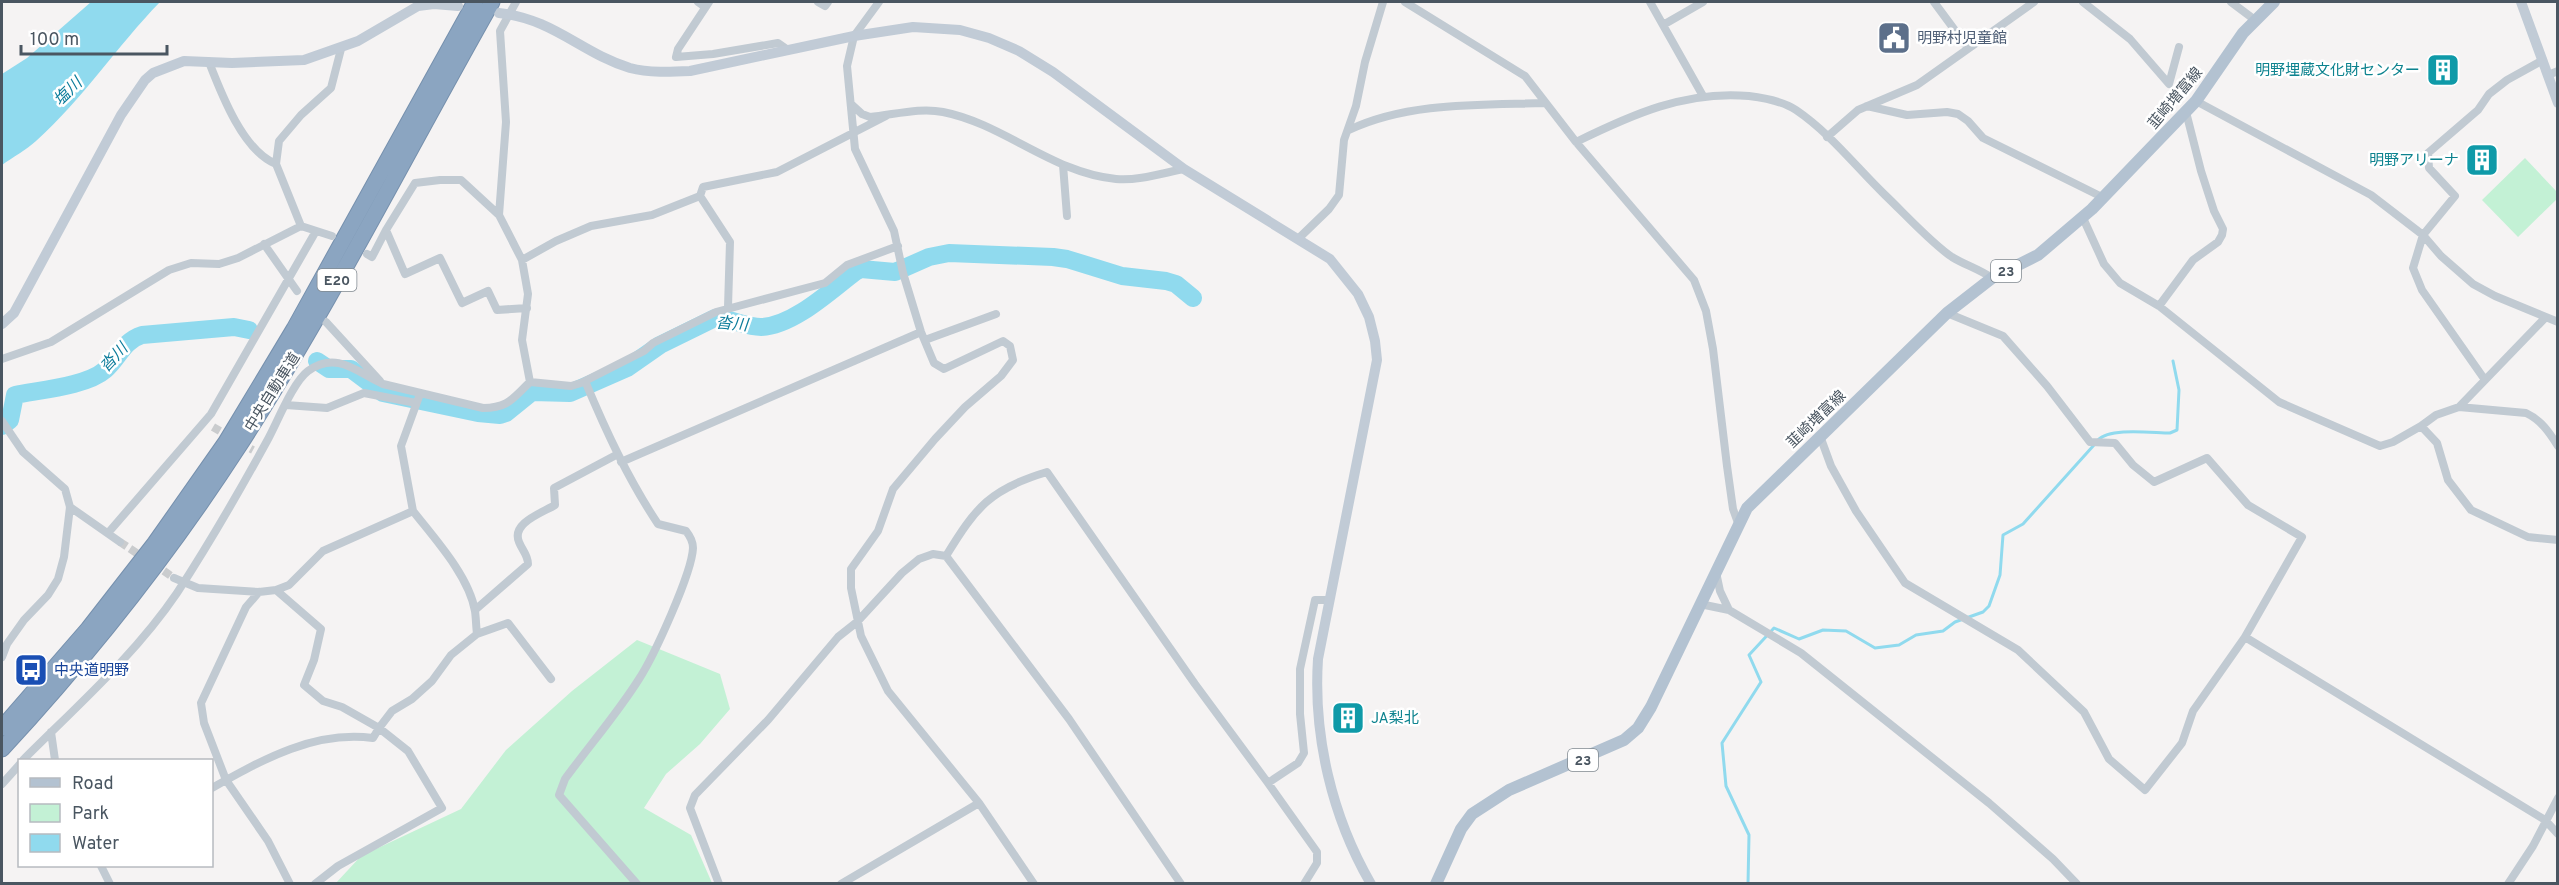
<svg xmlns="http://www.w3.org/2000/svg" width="2559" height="885" font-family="Overpass,'Noto Sans JP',sans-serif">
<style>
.green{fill:#c3f1d5}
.water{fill:#90daee}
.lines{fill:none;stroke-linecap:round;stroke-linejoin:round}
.stream{stroke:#90daee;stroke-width:3}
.river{stroke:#90daee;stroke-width:18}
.street-tunnel{stroke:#caccce;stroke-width:8;stroke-dasharray:8 4;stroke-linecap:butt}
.highway-casing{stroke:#7690ad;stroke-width:17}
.street{stroke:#c1cad2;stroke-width:8}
.secondary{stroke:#c1cbd6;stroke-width:10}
.primary{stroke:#b3c2d1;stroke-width:12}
.highway{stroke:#8ba5c1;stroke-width:15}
.labels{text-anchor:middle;stroke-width:5;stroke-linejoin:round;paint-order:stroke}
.shield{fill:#fff;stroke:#808990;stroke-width:1.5}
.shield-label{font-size:14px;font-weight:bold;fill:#4a5661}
.service-label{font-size:15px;fill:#4e5e75;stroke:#fff;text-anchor:start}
.culture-label{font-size:15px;fill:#0d838f;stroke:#fff;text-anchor:end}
.street-label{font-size:15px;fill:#4a5661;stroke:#fff}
.transit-label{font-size:15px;fill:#164399;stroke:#fff;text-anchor:start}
.water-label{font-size:16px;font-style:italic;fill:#0c7c9b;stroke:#fff}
</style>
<rect width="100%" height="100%" fill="#f5f3f3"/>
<path class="green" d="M2525 158 2557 192V199L2518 237 2482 200Z
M637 640 720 674 730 709 700 744 666 774 644 808 691 835 712 883 335 884 361 856 461 809 506 750 572 691Z"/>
<path class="water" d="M91 2H160C117 46 83 99 36 141 26 150 13 157 2 165V74L27 58Z"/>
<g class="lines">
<path class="stream" d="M2098 440C2110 427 2153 433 2170 433L2177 430 2179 390 2173 361
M1748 884 1749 835 1726 786 1722 743 1761 682 1749 655 1774 628 1799 639 1823 630 1846 631 1875 648 1899 645 1916 635 1943 631 1955 622 1983 612 1989 606 2000 575 2003 535 2023 524 2094 445"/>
<path class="river" d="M317 361 329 369H351L383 393 478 413 500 415 506 413 532 392 570 393 627 368 660 345 715 318C731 318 745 327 761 327 793 326 830 291 855 272L861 269 895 272 929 257 949 253 1053 257 1067 259 1122 276 1166 281 1176 284 1193 298
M2 426 10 420 15 395C39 390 87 386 105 370 119 358 123 341 142 335L234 327 249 330"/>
<path class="street-tunnel" d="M213 427 230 437
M240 443 253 450
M120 542 144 558
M154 564 174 578"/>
<g class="highway-casing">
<path id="highway" d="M2 728 88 629 155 543 226 442 294 329 475 2
M2 749C89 655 169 554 239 446 331 303 408 150 492 2"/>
</g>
<path class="street" d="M698 2 705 7
M709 2 678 49 676 57 713 54 778 43 788 50
M818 2 825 6 828 2
M879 2 854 36 847 66 855 149 894 231 903 273 921 332 934 363 944 369 1003 341 1010 346 1013 360 1001 376 965 407 935 439 893 489 878 531 851 569V588L861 636 888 691 979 803 1034 884
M1405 2 1525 76 1576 142 1694 280 1706 311 1713 349 1727 466 1733 509 1738 523
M1650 2 1703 96
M1934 2 1968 48
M2083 2 2130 39 2169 84 2179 47
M2231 2 2255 20
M1663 25 1703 2
M209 62C221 93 243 151 276 164
M2548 75 2558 71
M2196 101 2371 195 2423 235 2441 256 2473 284 2495 296 2558 322
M851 104 862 114 870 117C893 115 920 107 943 112 1004 124 1052 173 1116 179 1138 181 1163 173 1184 169
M1867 106 1907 115 1947 112 1958 114 1968 121 1983 138 2104 198
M1349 130C1407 102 1481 105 1544 103
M1827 137 1858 110 1917 85 2034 2
M1576 142C1631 115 1686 90 1749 96 1765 98 1783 101 1796 110 1830 133 1856 167 1885 195 1903 212 1932 244 1952 257 1965 265 1979 269 1992 278
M1063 165 1067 216
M700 196 730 242 728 307
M499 215 506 122 500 31 516 2
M2083 218 2104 264 2120 283 2159 306 2279 402 2380 446 2393 442 2421 426 2436 415 2459 407 2526 413C2541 420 2549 432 2558 446
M301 226 276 164 279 141 301 115 331 88 341 49
M386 230 415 183 440 180H461L499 215 522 260 528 294 522 340 530 382
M1299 238 1329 209 1339 195 1344 140 1356 106 1365 62 1383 2
M264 244 297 291
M367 254 372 257 386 230 405 274 440 258 462 303 488 291 497 310 527 308
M522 260 556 241 591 226 652 215 700 196 703 187 777 172 886 116
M2159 306 2193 260 2218 242 2222 235 2223 229 2214 211 2201 171 2186 112
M1947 313 2003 336 2047 386 2090 442 2115 443 2133 465 2154 482 2207 458 2248 505 2302 537 2245 637 2545 820 2558 834
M326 322 380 381
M925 340 996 314
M2 359 51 342 169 270 191 263 219 264 238 258 301 226 332 236
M2485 380 2422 290 2413 268 2423 235 2455 196 2429 168 2428 153 2478 110 2489 94 2507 80 2543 60
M585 381C606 431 628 479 658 524L686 531C690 536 693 541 693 548 692 573 654 656 639 679 617 714 589 746 565 779L559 795 637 884
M286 405 327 408 364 393 416 403
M2459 407 2545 318
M2 421 23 452 65 489 70 507 64 557 58 579 48 595 24 620 7 644 2 657
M2421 426 2437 443 2448 480 2471 510 2528 537 2558 540
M1820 436 1831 466 1856 511 1905 583 2018 650 2084 712 2109 759 2145 790 2182 743 2193 711 2245 637
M621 462 921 332
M70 507 120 542
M108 533 211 414 316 231
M946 556 1069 719 1181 884
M1716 572 1720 591 1729 610
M174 578 198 588 259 592 276 590 289 585 323 551 413 511 401 446 420 394
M276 590 321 629 314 660 304 685 323 701 342 707 379 728 392 711 412 699 432 681 451 655 477 634C476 626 476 618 475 611 469 576 435 539 413 511
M259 592 246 607 201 703 204 723 226 780 268 841 290 884
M1700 604 1729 610 1801 653 1989 803 2053 859 2077 884
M475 610 528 564C528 555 522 550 519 542 511 523 542 513 555 505L554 488 618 454
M477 634 508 623 551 679
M51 732 55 760
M23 760C76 707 135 655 177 593 209 544 239 492 267 441 277 423 293 382 308 371 337 350 358 373 383 384L483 408C508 408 512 399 530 382L571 386 581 383 644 351 653 343 716 312 825 283 847 265 898 246
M1268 783 1317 852V863L1304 884
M2 784 20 764
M212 788C262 760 314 730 373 738L379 728 408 751 442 808 338 866 315 884
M101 866 110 884
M719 884 690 808 695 795 768 720 838 637 857 622 902 573 919 559 933 554 946 556C976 507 990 489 1047 472L1195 684 1268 783 1298 763 1304 753 1300 714V669L1315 600H1329
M841 884 979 803
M2508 884 2533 846 2558 798"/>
<path class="secondary" d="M2521 2 2558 103
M499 13C554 19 581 53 630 68 649 73 671 72 690 71L854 36 913 27 960 30 989 38 1019 51 1053 72 1184 169 1330 259 1358 294 1369 317 1375 341 1377 360 1318 659C1313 736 1332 817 1371 884
M2 324 14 313 26 291 121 115 145 80 153 73 184 61 232 63 304 60 358 41 418 6 434 4 458 6"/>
<path class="primary" d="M1436 884 1461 829 1472 814 1509 790 1624 740 1638 728 1651 707 1747 508 1947 313 1992 278 2038 255 2092 209 2196 101 2243 33 2274 2"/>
<use href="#highway" class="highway"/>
</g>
<defs>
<g id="civic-square" transform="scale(1.725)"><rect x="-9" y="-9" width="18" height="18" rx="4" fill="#5c6f8a" stroke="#fff"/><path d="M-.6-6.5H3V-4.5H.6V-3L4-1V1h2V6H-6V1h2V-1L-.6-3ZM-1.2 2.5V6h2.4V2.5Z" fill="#fff"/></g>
<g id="building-square" transform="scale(1.725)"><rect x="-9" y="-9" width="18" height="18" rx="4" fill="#0f9aa8" stroke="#fff"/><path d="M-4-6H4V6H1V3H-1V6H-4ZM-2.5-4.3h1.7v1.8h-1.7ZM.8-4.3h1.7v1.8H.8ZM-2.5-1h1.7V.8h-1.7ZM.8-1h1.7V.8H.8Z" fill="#fff"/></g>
<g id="bus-square" transform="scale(1.725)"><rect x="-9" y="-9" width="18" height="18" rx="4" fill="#1a4fb4" stroke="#fff"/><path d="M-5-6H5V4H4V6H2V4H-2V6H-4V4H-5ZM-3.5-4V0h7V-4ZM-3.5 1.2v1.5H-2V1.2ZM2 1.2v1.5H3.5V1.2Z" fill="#fff"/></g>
</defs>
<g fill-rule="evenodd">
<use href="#civic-square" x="1894" y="38"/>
<use href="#building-square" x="2443" y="70"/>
<use href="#building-square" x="2482" y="160"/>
<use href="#bus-square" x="31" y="670"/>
<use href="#building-square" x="1348" y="718"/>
</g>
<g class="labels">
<g class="shield">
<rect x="1991" y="260" width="30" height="22" rx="4.5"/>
<rect x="317.5" y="269" width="39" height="22" rx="4.5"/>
<rect x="1568" y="749" width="30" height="22" rx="4.5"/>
</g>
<g class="shield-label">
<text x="2006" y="276">23</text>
<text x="337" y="285">E20</text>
<text x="1583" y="765">23</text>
</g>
<g class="service-label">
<text x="1917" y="43">明野村児童館</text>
</g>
<g class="culture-label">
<text x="2420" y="75">明野埋蔵文化財センター</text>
<text x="2459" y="165">明野アリーナ</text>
<text x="1371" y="723" text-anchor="start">JA梨北</text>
</g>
<g class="street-label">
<text transform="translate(2175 98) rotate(-50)" y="5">韮崎増富線</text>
<text transform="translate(272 392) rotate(-58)" y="5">中央自動車道</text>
<text transform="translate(1816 419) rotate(-44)" y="5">韮崎増富線</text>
</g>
<g class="transit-label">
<text x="54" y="675">中央道明野</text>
</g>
<g class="water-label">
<text transform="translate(67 91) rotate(-44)" y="6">塩川</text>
<text transform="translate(732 323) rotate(5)" y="6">沓川</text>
<text transform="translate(113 357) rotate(-47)" y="6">沓川</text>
</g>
</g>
<rect width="2559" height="885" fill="none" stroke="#4a5661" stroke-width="6"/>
<rect x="18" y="759" width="195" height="108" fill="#ffffff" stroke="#b7bbc0" stroke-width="1.5"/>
<rect x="30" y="778" width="30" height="9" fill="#b3c2d1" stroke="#b7bbc0" stroke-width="1.5"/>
<text x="72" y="789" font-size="18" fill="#4a5661">Road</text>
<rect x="30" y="804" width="30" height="18" fill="#c3f1d5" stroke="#b7bbc0" stroke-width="1.5"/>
<text x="72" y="819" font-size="18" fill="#4a5661">Park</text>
<rect x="30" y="834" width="30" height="18" fill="#90daee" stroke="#b7bbc0" stroke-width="1.5"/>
<text x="72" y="849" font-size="18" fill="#4a5661">Water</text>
<path d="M21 45v9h146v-9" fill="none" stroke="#4a5661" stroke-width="3"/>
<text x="30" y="45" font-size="18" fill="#4a5661" stroke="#ffffff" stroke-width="4.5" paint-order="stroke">100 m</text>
</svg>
